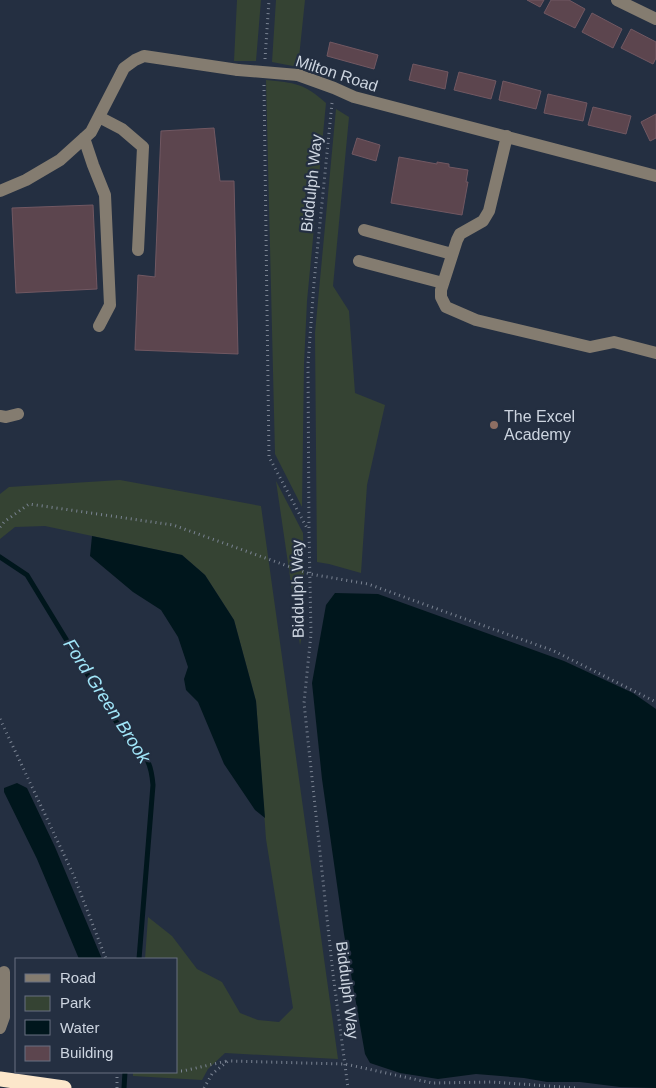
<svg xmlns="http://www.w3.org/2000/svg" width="656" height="1088" font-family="Arial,sans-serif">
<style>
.green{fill:#354333}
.water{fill:#00161c}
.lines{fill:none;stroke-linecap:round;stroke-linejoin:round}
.stream{stroke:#00161c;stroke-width:5}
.building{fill:#5c454e;stroke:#715862}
.path{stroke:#7b8493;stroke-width:3;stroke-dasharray:1 4;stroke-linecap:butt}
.minor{stroke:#847c70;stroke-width:12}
.highway{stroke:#fce7cb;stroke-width:15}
.minor-bridge{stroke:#847c70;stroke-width:12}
.education-dot{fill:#8d6e63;stroke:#242f41;stroke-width:2}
.labels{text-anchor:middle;stroke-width:4.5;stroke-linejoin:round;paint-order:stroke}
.street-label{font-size:16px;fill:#cdd5e0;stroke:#242f41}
.poi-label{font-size:16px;fill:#cdd5e0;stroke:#242f41;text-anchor:start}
.water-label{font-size:18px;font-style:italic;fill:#a1e6f9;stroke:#242f41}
</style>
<rect width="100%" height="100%" fill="#242f41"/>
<path class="green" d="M237 0H261L256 61H234Z
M276 0H305L298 67 272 62Z
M266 80C295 83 304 83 326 103L307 301 304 364 302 507 275 454Z
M336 109 349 117 333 286 349 311 355 393 385 405 367 485 361 573 329 564 317 562 315 333Z
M120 480 261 506 338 1059 225 1053 208 1069 202 1080 133 1076V1072H176V959H145L148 917 172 936 197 969 222 982 240 1013 258 1020 279 1022 293 1008 266 839 256 701 234 620 205 575 182 555 45 526 15 527 0 539V494L9 487Z
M276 481 303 533 305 621 300 645Z"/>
<path class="water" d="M92 536 182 555 205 575 234 620 256 701 265 818 255 810 224 764 198 702 186 690 184 679 188 667 178 637 161 610 133 592 90 556Z
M335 593 378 594 564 661 633 693 656 709V1088L620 1087 580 1082H547L524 1078 476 1074 438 1079 400 1073 370 1063 365 1054 344 934 322 779 312 683 326 605Z
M17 783 27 788 55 847 102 959H79L37 859 4 792V788Z"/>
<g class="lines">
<path class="stream" d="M0 557 27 575 128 741C147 755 151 762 153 785L139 959
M124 1088 125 1072"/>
</g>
<path class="building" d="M527 0H544L540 7Z
M551 0H569L585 9 575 28 544 13Z
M592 13 622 29 613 48 582 32Z
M631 29 656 42V58L653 64 621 48Z
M330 42 378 55 374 69 327 56Z
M413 64 448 72 445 89 409 80Z
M459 72 496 81 491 99 454 90Z
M503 81 541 91 536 109 499 100Z
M548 94 587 103 583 121 544 113Z
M593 107 631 116 626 134 588 125Z
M656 114V138L650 141 641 122Z
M214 128 220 181H234L238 354 135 350 138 275 155 277 161 131Z
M357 138 380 145 376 161 352 154Z
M399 157 437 164V162L449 164V167L468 170 466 182H468L462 215 391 203Z
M93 205 97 289 16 293 12 208Z"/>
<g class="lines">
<path class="path" d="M265 59 269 0
M264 85 269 457 308 530
M332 103 314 283 308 364 309 532 311 634 304 703 333 974 348 1088
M0 527 4 522 29 504 173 525 310 574 368 584 554 651 656 702
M0 719 74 876 106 959
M176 1071H183L227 1061
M117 1072V1088
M204 1088 212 1074 228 1061 345 1064 432 1083 492 1082 577 1088"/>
<path class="minor" d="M617 0 656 19
M298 75 334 88 354 97 656 176
M99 117 122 129 143 147 138 250
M507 136 489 211 483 221 460 234 457 240 441 290V297L446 307 476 320 590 347 614 342 656 353
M84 138 93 165 105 195 110 305 99 326
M0 191 26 180 60 160 91 132 124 68 135 60 144 56 238 70
M364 230 452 254
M359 261 443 283
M0 416 6 417 18 414
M0 1028 4 1017V972"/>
<path class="highway" d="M0 1079 64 1088"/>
<path class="minor-bridge" d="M238 70 298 75"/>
</g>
<circle class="education-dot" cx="494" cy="425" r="5"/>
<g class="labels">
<g class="street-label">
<text transform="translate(337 73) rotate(18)" y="6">Milton Road</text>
<text transform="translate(311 183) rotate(-84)" y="6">Biddulph Way</text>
<text transform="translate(297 589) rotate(-91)" y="6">Biddulph Way</text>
<text transform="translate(348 990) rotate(83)" y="6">Biddulph Way</text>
</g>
<g class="poi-label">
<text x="504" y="422">The Excel<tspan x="504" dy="18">Academy</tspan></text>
</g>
<g class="water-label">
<text transform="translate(107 701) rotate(57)" y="6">Ford Green Brook</text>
</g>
</g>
<rect x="15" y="958" width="162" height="115" fill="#242f41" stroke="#687181"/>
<rect x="25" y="974" width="25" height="8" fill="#847c70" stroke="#687181"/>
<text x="60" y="983" font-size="15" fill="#cdd5e0">Road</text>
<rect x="25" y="996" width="25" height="15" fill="#354333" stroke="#687181"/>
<text x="60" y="1008" font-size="15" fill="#cdd5e0">Park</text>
<rect x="25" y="1020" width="25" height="15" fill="#00161c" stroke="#687181"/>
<text x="60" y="1033" font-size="15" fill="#cdd5e0">Water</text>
<rect x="25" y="1046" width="25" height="15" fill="#5c454e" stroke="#687181"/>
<text x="60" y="1058" font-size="15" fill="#cdd5e0">Building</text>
</svg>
